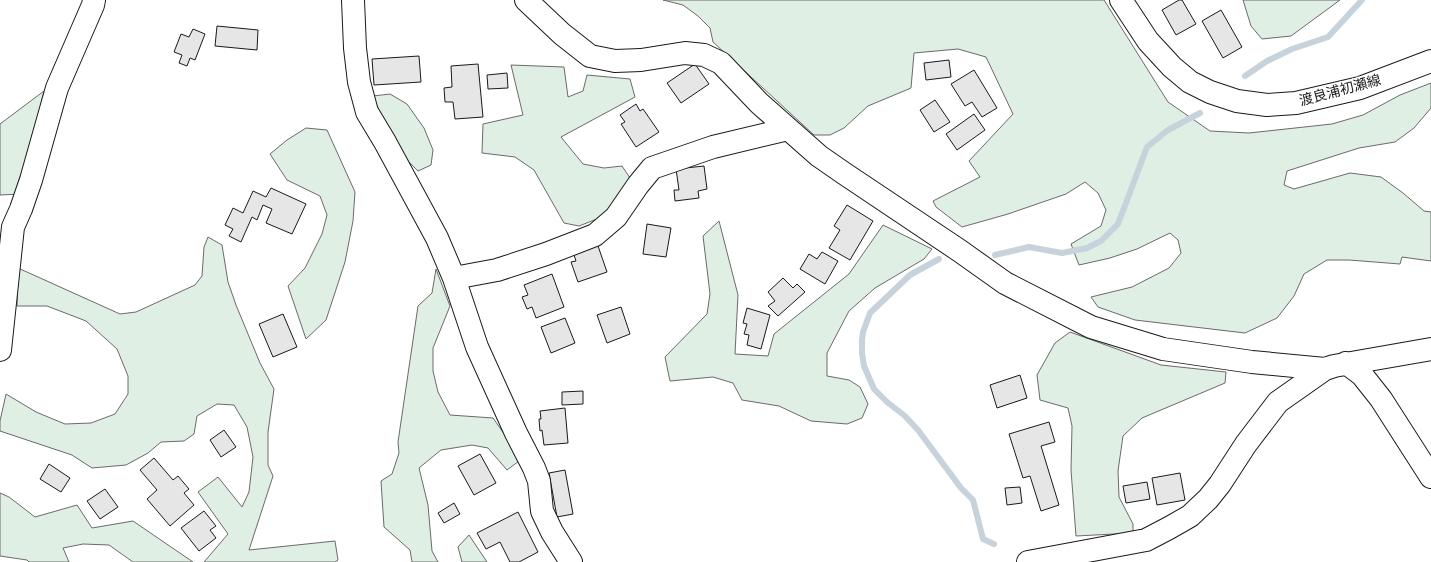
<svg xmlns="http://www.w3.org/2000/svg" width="1431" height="562" font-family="Arial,'Noto Sans JP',sans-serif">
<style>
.green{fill:#e0efe3;stroke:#6a6a6a}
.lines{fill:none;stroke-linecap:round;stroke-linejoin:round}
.stream{stroke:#c6d2dc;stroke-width:6}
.building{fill:#e6e6e6;stroke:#1a1a1a}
.minor-casing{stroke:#1a1a1a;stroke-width:24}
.major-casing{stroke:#1a1a1a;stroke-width:24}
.minor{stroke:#fff;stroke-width:22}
.major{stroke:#fff;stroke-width:22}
.labels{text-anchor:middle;stroke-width:3;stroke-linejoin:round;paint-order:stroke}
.street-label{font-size:14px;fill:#1a1a1a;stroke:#fff}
</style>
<rect width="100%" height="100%" fill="#fff"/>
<path class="green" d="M663 0H1104L1168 102 1210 131 1249 133 1332 124 1363 115 1400 95 1431 83V108L1414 128 1395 142 1359 148 1287 171 1284 185 1294 189 1350 173 1381 177 1403 193 1424 211 1431 212V261L1402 257 1400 264 1349 260H1327L1304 274 1294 296 1277 318 1245 333 1135 320 1098 307 1091 297 1132 287 1169 268 1181 253 1178 240 1170 233 1137 249 1110 258 1079 265 1071 244 1101 226 1106 210 1098 193 1085 182 1066 194 1008 214 962 227 936 207 933 201 980 177 969 161 1013 114 986 57 958 49 914 53 911 88 868 106 844 128 830 135H814L713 42 710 28 698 16 683 5Z
M1243 0H1340L1291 36 1262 39 1251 26Z
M511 65 564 67 568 97 583 91 587 75 630 79 635 97 561 137 583 164 604 168 622 166 630 178 607 215 579 226 564 223 534 170 515 157 482 153 483 124 523 115Z
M44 91 21 194 0 195V124Z
M390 94 407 104 424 128 433 150 431 165 418 171 404 157 380 113 373 96Z
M306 128 327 130 355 192 353 221 345 262 326 320 306 339 288 286 305 268 322 234 327 215 320 196 287 180 270 154 287 140Z
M719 221 738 295 735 354 768 356 774 334 849 274 883 225 932 249 924 259 875 288 849 311 827 353V376L849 380 860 387 868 404 862 418 847 424 811 421 779 406 742 400 733 383 713 377 670 381 665 357 707 314 710 294 703 236Z
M208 237 222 245 228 282 236 305 260 363 274 389 268 432V465L273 476 249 550 335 541 338 560 335 562H204L228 534 198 492 218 477 242 507 249 492 253 457 247 427 234 405 217 404 197 416 194 434 184 441 161 442 148 453 126 465 92 468 72 455 0 431V421L6 394 36 412 65 424 91 423 115 414 128 394V376L117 349 86 321 47 306H17L18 268 120 314 136 312 195 285 202 276 204 247Z
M436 269 450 306 433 348V371L438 392 450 415 493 418 507 438 519 461 507 470 488 448 472 445 441 450 419 468 428 505 432 551 438 562H412L410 550 384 527 381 481 392 474 399 453 398 442 418 306 432 293Z
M1070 332 1161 365 1226 372 1225 383 1142 418 1123 436 1118 471 1119 497 1133 524V533L1076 536 1071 470 1072 426 1068 408 1040 400 1037 375 1055 343Z
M0 493 9 497 35 517 77 505 92 528 133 521 193 562H133L109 545 83 544 63 548 69 562H29L27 560 0 556Z
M469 535 487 562H462L458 547Z"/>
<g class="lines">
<path class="stream" d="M1245 76 1267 61 1292 49 1328 37 1362 0
M995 255 1029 247 1062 253 1087 248 1101 241 1118 224 1147 147 1168 130 1200 113
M939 259 910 275 870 313 863 332 862 340V353L864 366 874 389 887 402 905 416 918 430 961 488 973 500 983 539 994 544"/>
</g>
<path class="building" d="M1179 0H1182L1196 24 1176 35 1162 10Z
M1221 10 1242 47 1223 58 1202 21Z
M217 26 258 30 257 50 215 46Z
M193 29 205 34 195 60 190 58 187 66 179 63 182 55 174 52 181 34 189 37Z
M419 56 421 82 374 85 372 59Z
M949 60 951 77 926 80 924 63Z
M478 64 483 117 455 119 453 102H445L444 88 452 87 451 66Z
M695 64 709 84 681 103 667 83Z
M974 70 997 108 982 117 972 102 965 106 951 84Z
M507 73 508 88 488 89 487 75Z
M935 100 950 122 934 132 920 110Z
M636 104 640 111 643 109 659 132 636 147 621 124 625 122 620 115Z
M974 114 985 130 957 150 946 134Z
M704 166 707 189 698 191 699 198 675 201 674 190H679L676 169Z
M271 188 306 204 292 234 266 223 272 209 263 205 257 220 252 217 241 242 229 236 233 229 225 225 233 208 243 213 253 191 266 197Z
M847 205 873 221 850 260 829 248 840 230 834 226Z
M647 224 671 228 666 257 643 254Z
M597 243 607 272 578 282 571 262 576 261 573 252Z
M822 252 838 261 825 284 800 269 809 254 817 259Z
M552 274 564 307 536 318 532 307 527 309 522 297 528 295 524 285Z
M783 278 793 288 797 284 805 292 778 316 768 306 775 301 768 292Z
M621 307 630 334 607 343 597 315Z
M747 308 770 315 761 349 747 345 749 335 744 334 747 324 743 323Z
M283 314 297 347 273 357 259 324Z
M565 318 575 343 551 353 541 327Z
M1020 375 1027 398 997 408 990 385Z
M583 391V404L562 405V392Z
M565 408 568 443 544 445 542 430 540 431 539 419H541L540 411Z
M1049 422 1055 442 1041 446 1059 505 1041 511 1030 476 1023 478 1009 434Z
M224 430 236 447 221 457 210 440Z
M480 454 496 483 474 495 458 466Z
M154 458 173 480 178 476 189 489 184 493 194 505 170 526 147 499 157 490 140 470Z
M49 464 70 478 61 492 40 479Z
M565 470 573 514 557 517 549 473Z
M1180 473 1185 500 1157 505 1152 478Z
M1147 482 1150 499 1126 503 1123 486Z
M1020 487 1022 503 1007 505 1005 488Z
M105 489 118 507 100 519 87 501Z
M454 503 460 514 444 523 438 513Z
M204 511 216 526 210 530 216 538 199 551 181 528Z
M518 512 538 552 519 562H510L500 542 486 549 477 533Z"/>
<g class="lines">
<g class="minor-casing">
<path id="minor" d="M353 0 355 48 359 82 367 112 385 142 437 238 454 278 477 347 516 433 534 468 539 481 542 511 552 532 571 562
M526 0 562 34 590 56 615 61 641 60 685 53 704 55 721 63 759 103 819 156 845 174 960 251 1005 283 1091 327 1163 349 1252 362 1325 369
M454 278 497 270 546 254 595 235 616 217 638 185 652 168 713 147 788 129
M0 350 13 227 21 209 31 180 57 88 93 5 94 0
M1346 363 1362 375 1381 399 1431 477
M1028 562 1146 540 1169 528 1190 516 1208 499 1220 484 1246 444 1278 402 1325 369 1334 366 1431 349"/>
</g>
<g class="major-casing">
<path id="major" d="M1121 0 1148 41 1172 67 1190 82 1210 92 1237 101 1267 105 1296 103 1360 88 1431 61"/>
</g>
<use href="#minor" class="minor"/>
<use href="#major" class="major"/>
</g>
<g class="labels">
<g class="street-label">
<text transform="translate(1340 90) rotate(-15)" y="5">渡良浦初瀬線</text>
</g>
</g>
</svg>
